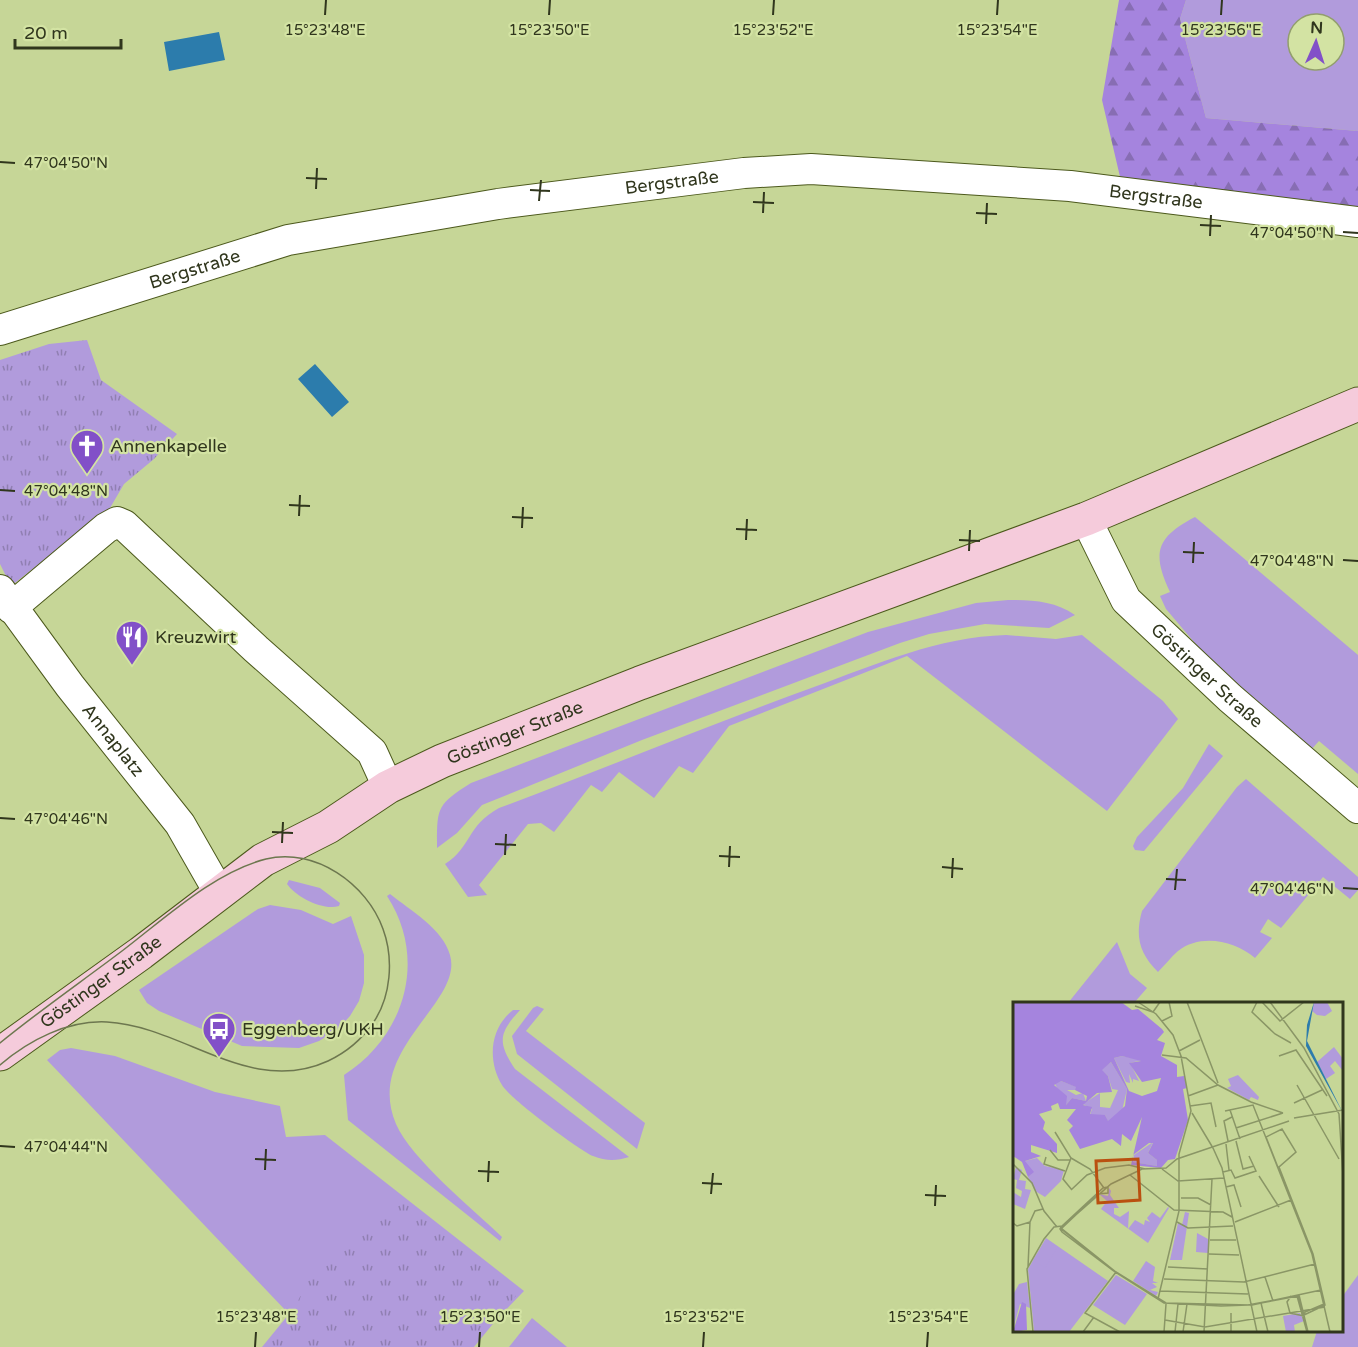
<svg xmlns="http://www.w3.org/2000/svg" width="1358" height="1347" font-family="'Varela Round',sans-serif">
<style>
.grass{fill:#b19bdc;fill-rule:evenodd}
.forest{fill:url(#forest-firs)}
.park{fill:url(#park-tufts)}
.water{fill:#2c7cac}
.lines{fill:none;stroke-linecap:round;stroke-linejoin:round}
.street-casing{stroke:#4c591c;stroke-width:32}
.secondary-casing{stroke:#4c591c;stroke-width:35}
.street{stroke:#fff;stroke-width:30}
.secondary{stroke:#f5cbdb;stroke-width:33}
.tram{stroke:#6d774f;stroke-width:1.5}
.ticks{fill:none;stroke:#30361d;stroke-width:2}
.labels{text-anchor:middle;stroke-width:4.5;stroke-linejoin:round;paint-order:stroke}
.street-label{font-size:18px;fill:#30361d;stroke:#d3e3a3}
.poi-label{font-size:18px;fill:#30361d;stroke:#d3e3a3;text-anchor:start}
.inset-road{fill:none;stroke:#8a9666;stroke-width:1.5}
.view{fill:#ba5010;fill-opacity:0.15;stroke:#ba5010;stroke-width:3}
.inset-edge{fill:none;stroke:#30361d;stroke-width:3}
.ticks-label{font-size:15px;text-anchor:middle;fill:#30361d;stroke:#d3e3a3;stroke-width:4.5;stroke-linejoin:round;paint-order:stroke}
</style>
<defs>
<pattern id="forest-firs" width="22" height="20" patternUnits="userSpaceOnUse" patternTransform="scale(1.5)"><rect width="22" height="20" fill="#a584de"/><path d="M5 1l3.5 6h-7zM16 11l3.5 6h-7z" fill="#876db3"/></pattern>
<pattern id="park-tufts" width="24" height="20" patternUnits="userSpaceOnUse" patternTransform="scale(1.5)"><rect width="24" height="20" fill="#b19bdc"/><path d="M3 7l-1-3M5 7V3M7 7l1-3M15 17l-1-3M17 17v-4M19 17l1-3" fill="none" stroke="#907fb2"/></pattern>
</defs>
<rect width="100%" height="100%" fill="#c6d697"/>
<path class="grass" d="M1186 0H1358V131L1206 118 1180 19ZM1298 24H1334V60H1298Z
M1195 517 1358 655V774L1319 741 1310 751 1222 675 1166 609 1160 596 1170 592C1151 552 1157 537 1195 517Z
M1008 600C1032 600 1055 601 1075 615L1049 628 985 624 929 634 900 643 642 740 482 805 457 833 437 848C437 808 436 805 471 783L868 632 976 603Z
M1006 635 1056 639 1082 635 1163 701 1178 719 1107 811 907 656 729 726 693 773 679 766 654 798 619 772 602 792 591 785 554 832 541 823 528 824 479 885 487 895 468 897 445 864C472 847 466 826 499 808 604 769 708 725 814 687 877 664 938 637 1006 635Z
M1209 744 1223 756 1144 851 1135 850 1133 846 1137 837 1183 788Z
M1246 779 1358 877V890L1350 899 1323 877 1281 928 1268 919 1260 932 1272 938 1255 958C1235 941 1201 933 1178 951 1171 957 1165 965 1158 972 1139 953 1135 936 1142 911L1237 787Z
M289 880 320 888 340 903 339 906C323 911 296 897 287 884Z
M390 894C410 910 443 929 450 955 464 1003 364 1049 396 1124 411 1159 473 1209 502 1237L500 1241 348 1120 344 1075C405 1036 428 959 387 896Z
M270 905 301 910 333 924 351 916 364 955V983L359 1001 350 1016 337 1030 319 1041 299 1048 242 1046 159 1011 147 1003 139 990 258 909Z
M1117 942 1130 974 1147 988 1134 1003H1068Z
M537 1006 544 1009 526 1031 645 1123 637 1149 517 1054 512 1036 533 1008Z
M513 1010H520C499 1033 497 1042 515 1069L629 1157C616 1161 606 1161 593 1156 579 1150 508 1097 502 1085 487 1060 490 1028 513 1010Z
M71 1048 115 1056 215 1092 280 1106 286 1137 325 1135 524 1291 490 1326 303 1347H262L289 1314 47 1060 60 1050Z
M1358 1275V1347H1312L1317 1331 1342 1330V1297Z
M532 1318 567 1347H509Z"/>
<path class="forest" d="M1119 0H1186L1180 19 1206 118 1358 131V212L1121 181 1102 100Z"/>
<path class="park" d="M87 340 101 380 177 434 154 459 124 484 110 508 11 586 0 564V360L49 344Z
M399 1198 519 1292 474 1347H265L292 1314 311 1273 342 1241Z"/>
<path class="water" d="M219 32 225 60 169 71 164 42Z
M315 364 349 402 332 417 298 379Z"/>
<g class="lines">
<g class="street-casing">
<g id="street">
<path id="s1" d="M0 330 288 240 498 204 744 173 811 169 1070 186 1358 222"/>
<path id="s2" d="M1086 519 1126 600 1230 698 1358 808"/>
<path id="s3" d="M0 590 70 686 180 824 220 894"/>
<path d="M11 608 106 528 117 522 124 525 256 649 372 752 388 787"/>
</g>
</g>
<g class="secondary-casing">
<g id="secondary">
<path id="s4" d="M0 1054 141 953 263 860 328 827 388 787 442 761 640 683 1086 519 1358 404"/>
</g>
</g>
<use href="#street" class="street"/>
<use href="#secondary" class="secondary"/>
<path class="tram" d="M0 1043C39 1011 81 982 122 951 164 919 214 872 266 859 315 847 367 884 383 929 394 959 391 997 373 1023 362 1039 345 1053 328 1061 250 1097 183 1026 107 1022 68 1020 29 1040 0 1065"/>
</g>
<path class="ticks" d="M325 15 326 0M549 15 550 0M773 15 774 0M997 15 998 0M1221 15 1222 0M0 162 15 163M306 178 327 179M316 189 317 168M530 190 550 191M539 201 541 180M753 202 774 203M763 213 764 192M976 213 997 214M986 224 987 203M1200 225 1221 226M1343 232 1358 233M1210 236 1211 215M0 490 15 491M289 505 310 506M299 516 300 495M512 517 533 518M522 528 523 507M736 529 757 530M746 540 747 519M959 540 980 541M969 551 970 530M1183 552 1204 553M1343 560 1358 561M1193 563 1194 542M0 818 15 819M272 832 293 833M282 843 283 822M495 844 516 845M505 855 506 834M719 856 740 857M729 867 730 846M942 867 963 869M952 878 953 858M1166 879 1186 880M1343 888 1358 889M1175 890 1177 869M0 1146 15 1147M255 1159 276 1160M265 1170 266 1149M478 1171 499 1172M488 1182 489 1161M702 1183 722 1184M711 1194 713 1173M925 1195 946 1196M935 1206 936 1185M255 1347 256 1332M479 1347 480 1332M703 1347 704 1332M927 1347 928 1332"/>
<defs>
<g id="church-pin" transform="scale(1.725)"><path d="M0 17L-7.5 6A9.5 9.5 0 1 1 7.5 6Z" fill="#8250c8" stroke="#d3e3a3"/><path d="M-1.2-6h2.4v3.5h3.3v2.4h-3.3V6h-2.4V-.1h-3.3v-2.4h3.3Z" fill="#fff"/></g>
<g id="restaurant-pin" transform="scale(1.725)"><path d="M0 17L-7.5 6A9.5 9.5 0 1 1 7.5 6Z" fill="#8250c8" stroke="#d3e3a3"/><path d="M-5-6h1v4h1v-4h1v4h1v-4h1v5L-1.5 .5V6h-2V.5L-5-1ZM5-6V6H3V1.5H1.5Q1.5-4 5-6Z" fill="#fff"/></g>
<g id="bus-pin" transform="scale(1.725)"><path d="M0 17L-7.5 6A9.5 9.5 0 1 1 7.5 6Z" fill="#8250c8" stroke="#d3e3a3"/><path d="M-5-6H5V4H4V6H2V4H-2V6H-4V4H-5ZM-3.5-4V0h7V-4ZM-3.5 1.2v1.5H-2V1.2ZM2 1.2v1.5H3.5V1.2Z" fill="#fff"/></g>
</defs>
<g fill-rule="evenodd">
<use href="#church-pin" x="87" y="446"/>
<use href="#restaurant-pin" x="132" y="637"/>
<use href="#bus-pin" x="219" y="1029"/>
</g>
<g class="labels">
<g class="street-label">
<text dy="6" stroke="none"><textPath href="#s1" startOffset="690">Bergstraße</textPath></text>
<text dy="6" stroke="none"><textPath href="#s1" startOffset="1176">Bergstraße</textPath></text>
<text dy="6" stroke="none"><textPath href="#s1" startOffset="204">Bergstraße</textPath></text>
<text dy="6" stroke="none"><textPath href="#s2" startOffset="201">Göstinger Straße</textPath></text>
<text dy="6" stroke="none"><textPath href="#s4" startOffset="610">Göstinger Straße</textPath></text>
<text dy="6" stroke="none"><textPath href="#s3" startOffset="188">Annaplatz</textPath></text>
<text dy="6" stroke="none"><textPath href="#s4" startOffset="124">Göstinger Straße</textPath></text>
</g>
<g class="poi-label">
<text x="110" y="452">Annenkapelle</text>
<text x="155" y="643">Kreuzwirt</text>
<text x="242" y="1035">Eggenberg/UKH</text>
</g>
</g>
<g transform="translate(1013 1002)">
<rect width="330" height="330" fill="#c6d697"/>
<path d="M301 0H314L319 9 312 14 304 13 299 9ZM321 45 330 57V69L322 59 317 64 322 71 313 77 304 60ZM109 54 129 58 117 61 126 79 120 77V81L116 72 117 81 113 80 101 56ZM98 60 114 87 109 109 95 120 92 113H77L79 107 70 102 87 91V105L97 106 105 88 99 87 95 74 88 68ZM48 79 64 85 62 88H54L63 93 70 91 73 99 59 96 53 103 41 80ZM140 140 135 151 144 158V164L120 160 121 153ZM24 156 32 164 51 168 48 179 32 195 22 189 15 175 20 170 13 163 12 159ZM96 186 98 189 97 193 106 206H101V212L107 215 116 209 115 227 122 218 131 223 132 218 137 220 134 216 139 210 147 216 155 205 156 206 135 241 88 207 94 199 86 192 95 194ZM103 273 134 292 112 323 80 303ZM14 280 17 306 7 302 0 327 1 291 6 282ZM287 311 291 319 281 323 282 330H273L270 314Z" fill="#b19bdc"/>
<path d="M0 0H108L119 8 125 7 149 27 151 30 144 38 152 41 148 54 164 63V75L171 74 174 86 170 87 175 118 162 157 155 158 148 166 118 163 129 115 118 139 109 132 108 144 99 137 67 147 56 128 60 124 54 118 63 107H47L45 101 38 104 39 108 26 112 32 120 30 127 44 142V151L18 143V150L28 154 12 159 21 170 15 175 9 160 0 154ZM109 54 128 59 116 61 129 80 148 76 144 89 129 94 116 89 101 56ZM98 60 114 87 112 104 95 119 92 113 77 112 79 105 70 103 84 91 99 90 95 74 89 68ZM48 79 63 85 62 88 74 94 73 99 59 96 53 103 54 94 41 83ZM136 141H140L135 151 144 158V164L120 160V153ZM9 300 13 302 14 328 0 330Z" fill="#a584de" fill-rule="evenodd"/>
<path d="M184 231 195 237V251L183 250ZM33 236 95 279 56 330 21 329 15 267ZM133 259 142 265 140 279 145 281H139L144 285 137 288 145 290 143 294 120 279Z" fill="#b19bdc"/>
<path d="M225 73 246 95 245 98 238 95 236 98 214 86 218 84 215 77ZM3 165 9 168 6 178 13 179 12 187 18 188 12 207 0 202V190L8 195 9 189 3 186 4 178 0 177ZM172 210 176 211 169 258H157L165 221 169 223ZM32 239 44 246 32 266 20 258Z" fill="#b19bdc"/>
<path d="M301 0 294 39 330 111 293 44 294 23Z" fill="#2c7cac"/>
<path class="inset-road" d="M125 0 143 12 160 33 168 54 178 109 166 152V209L145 297M174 0 205 81M244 0 239 10 262 32 278 41M249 0 267 19 291 0M257 0 291 46 326 112 330 174M122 4 140 10 147 0M149 19 159 14 156 0M166 49 187 38M149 53 173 56 205 83 238 100 270 111M266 54 283 48 314 94M284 83 326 157M175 94 205 83M281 101 309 88M177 104 198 101 203 125M217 108 227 137M212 109 240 103 299 252 317 330M179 111 200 146M281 116 330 108M223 126 270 111M42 130 58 156 50 177 59 188M215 139 211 119 219 115M223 139 230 167 241 164M213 142 216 168M200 146 209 166 244 330M37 148 45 158H57M33 155 31 162 52 169M58 156 77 167 91 186M0 162 19 181 31 209 44 225M149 167 165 179 211 176M210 170 218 168 222 176 243 169 236 154M117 173 161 208 210 210 219 215M246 174 266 205M213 185 221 183 228 205M58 188 74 173 92 166 116 163 132 167M168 196H185L198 203M164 220 175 226 220 224M222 220 278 198M0 221 4 224 17 220M197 238H223M196 252 226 253M15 265 17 220 22 209 30 207M155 265 195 267M103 270 72 311 107 330M252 275 260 299M151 277 231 280 302 262M147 289 235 292M286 293 295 330M278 294 274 300 277 311 291 314M248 301 255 330M237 303 151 301 103 270 48 226 98 182 129 167 153 166 164 157 276 119M239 303 308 288M291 313 292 310 311 302 299 252 253 135 269 127 283 150 266 165 300 252 312 303 291 313M152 318 192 325 312 305M20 330 14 267 31 237 41 225 49 224M70 330 81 315M151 330 153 302M162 330 165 302M170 330 174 302M191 330 199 177M218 330V311M294 330 284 294 235 303 208 304 151 301 102 270 49 230 47 227 48 225 90 186 95 185V191L85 192 48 227 103 270 153 301 237 303 285 294 295 330"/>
<path class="view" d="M125 157 127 198 85 201 83 159Z"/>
<rect width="330" height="330" class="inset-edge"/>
</g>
<g class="ticks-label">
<text x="325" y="35">15°23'48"E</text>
<text x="549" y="35">15°23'50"E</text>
<text x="773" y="35">15°23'52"E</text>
<text x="997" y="35">15°23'54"E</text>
<text x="1221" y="35">15°23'56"E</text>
<text x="66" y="168">47°04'50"N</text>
<text x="1292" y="238">47°04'50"N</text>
<text x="66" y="496">47°04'48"N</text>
<text x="1292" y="566">47°04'48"N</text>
<text x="66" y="824">47°04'46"N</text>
<text x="1292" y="894">47°04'46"N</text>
<text x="66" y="1152">47°04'44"N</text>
<text x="256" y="1322">15°23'48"E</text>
<text x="480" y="1322">15°23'50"E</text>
<text x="704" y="1322">15°23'52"E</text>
<text x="928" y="1322">15°23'54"E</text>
</g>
<g transform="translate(1316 42) rotate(3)"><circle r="28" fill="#d3e3a3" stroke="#929e6d" stroke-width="1.5"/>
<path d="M0-4.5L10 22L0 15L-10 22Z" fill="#8250c8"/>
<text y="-9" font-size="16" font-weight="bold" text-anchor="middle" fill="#30361d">N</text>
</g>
<path d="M15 39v9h106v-9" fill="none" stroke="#30361d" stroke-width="3"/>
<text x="24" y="39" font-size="18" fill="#30361d" stroke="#d3e3a3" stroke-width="4.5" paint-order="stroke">20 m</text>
</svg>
